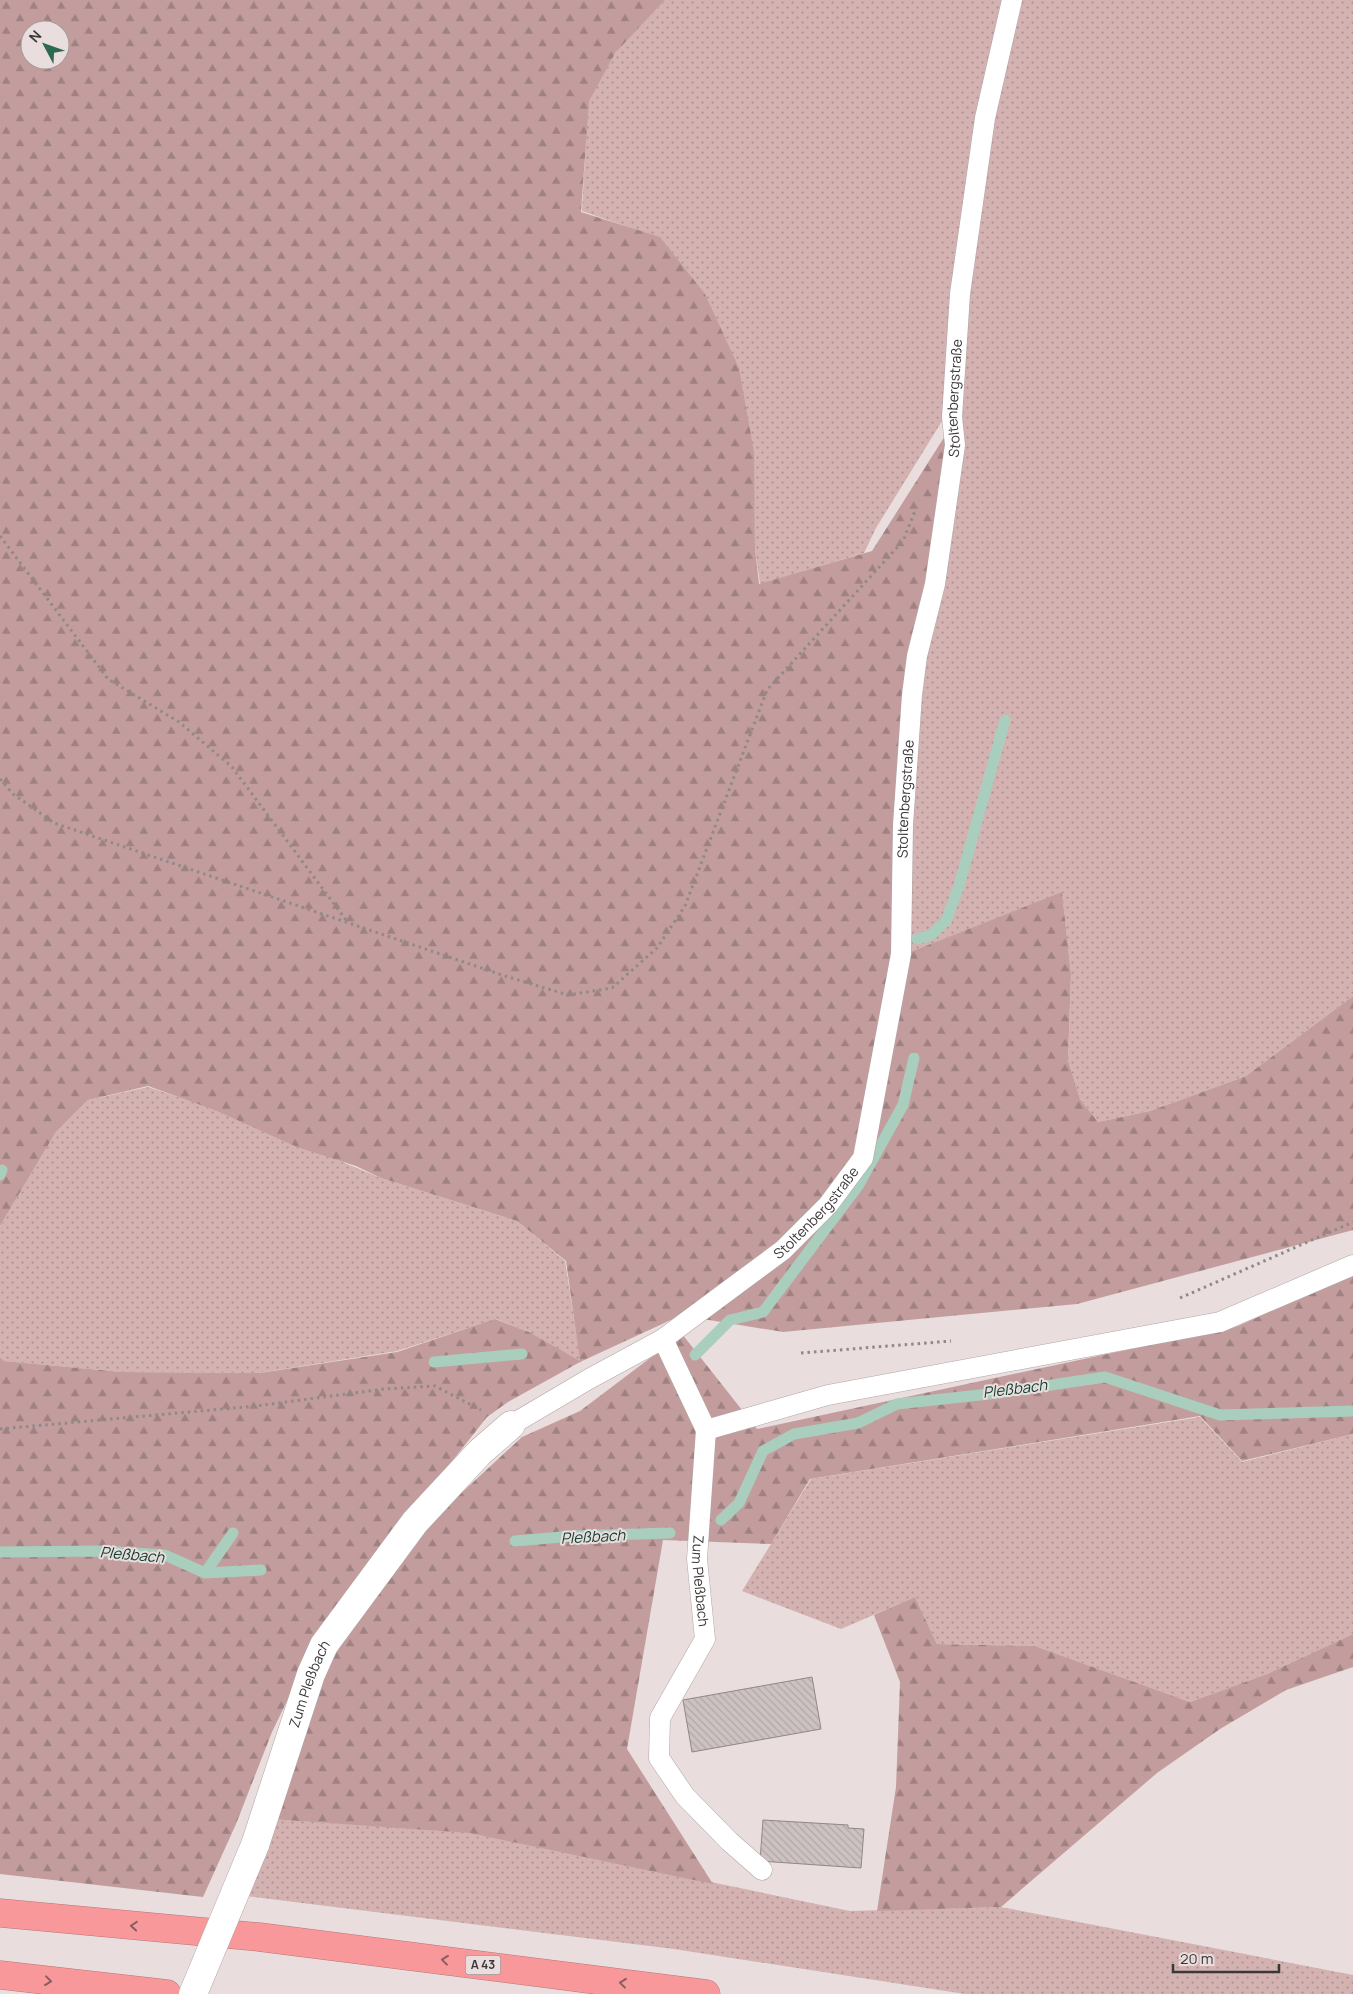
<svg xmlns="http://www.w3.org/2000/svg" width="1353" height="1994" font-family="Manrope,sans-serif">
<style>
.green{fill:url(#green-dots)}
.forest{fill:url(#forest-firs);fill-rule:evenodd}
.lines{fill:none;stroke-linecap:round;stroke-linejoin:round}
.stream{stroke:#a9cebd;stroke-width:11}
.building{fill:url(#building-back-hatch);stroke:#918787}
.service-casing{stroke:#b1a6a6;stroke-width:21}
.minor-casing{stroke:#b1a6a6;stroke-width:29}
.motorway-casing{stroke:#b67678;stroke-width:29}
.path{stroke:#918989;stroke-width:3;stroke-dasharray:2.5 4;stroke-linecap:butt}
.service{stroke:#fff;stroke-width:20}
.minor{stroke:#fff;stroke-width:28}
.motorway{stroke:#f8989b;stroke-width:28}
.minor-bridge-casing{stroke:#b1a6a6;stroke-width:29;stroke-linecap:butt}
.minor-bridge{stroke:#fff;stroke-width:28}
.oneway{stroke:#875e60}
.labels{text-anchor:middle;stroke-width:4;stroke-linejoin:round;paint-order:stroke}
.shield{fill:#e9dddd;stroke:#706a6a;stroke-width:1}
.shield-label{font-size:12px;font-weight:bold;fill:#3c3838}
.street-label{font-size:14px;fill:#3c3838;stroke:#e9dddd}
.water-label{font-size:15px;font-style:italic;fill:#0c3e2d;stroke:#e9dddd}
</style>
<defs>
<pattern id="green-dots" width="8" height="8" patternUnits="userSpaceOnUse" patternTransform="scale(1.25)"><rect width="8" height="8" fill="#d4b2b2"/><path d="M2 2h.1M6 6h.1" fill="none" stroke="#ad9292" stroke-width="1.8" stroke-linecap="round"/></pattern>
<pattern id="forest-firs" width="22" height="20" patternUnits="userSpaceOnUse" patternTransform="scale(1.25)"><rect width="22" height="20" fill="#c39d9d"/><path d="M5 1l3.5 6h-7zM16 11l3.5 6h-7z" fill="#a08181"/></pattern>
<pattern id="building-back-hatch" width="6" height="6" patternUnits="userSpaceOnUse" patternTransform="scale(1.25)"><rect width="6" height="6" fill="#cdc2c2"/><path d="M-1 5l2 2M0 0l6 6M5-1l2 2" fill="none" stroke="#b1a7a7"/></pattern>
</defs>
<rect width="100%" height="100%" fill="#e9dddd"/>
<path class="green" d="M665 0H1007L947 413 876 528 864 553 760 584 755 548 753 452 739 369 705 295 660 238 582 211 588 100 618 49Z
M1018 0H1353V996L1246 1076 1150 1111 1098 1122 1080 1099 1068 1060 1071 974 1062 893 905 954 910 775 991 117Z
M148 1087 217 1110 381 1178 517 1221 565 1261 581 1363 529 1332 496 1319 397 1351 259 1373 122 1372 4 1361 0 1357V1226L56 1132 88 1100Z
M1200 1417 1242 1462 1353 1434V1634L1267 1674 1190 1702 1035 1646 937 1644 915 1597 841 1629 742 1591 811 1479Z
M271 1819 470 1832 850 1911 1001 1907 1353 1975V1994H965L674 1949 245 1896Z"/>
<path class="forest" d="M0 0H665L616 52 589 101 581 212 660 237 705 294 739 368 754 452 755 548 759 584 872 551 950 428 930 582 897 953 857 1156 780 1248 688 1312 580 1362 508 1402 487 1417 382 1550 317 1639 272 1732 236 1824 203 1897 0 1874V1357L4 1361 122 1372 260 1373 397 1352 495 1319 529 1332 580 1361 566 1261 517 1221 381 1178 356 1166 297 1147 217 1111 148 1086 88 1100 56 1132 0 1226ZM30 30H60V60H30Z
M1062 892 1071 974 1068 1060 1080 1099 1098 1122 1150 1111 1246 1076 1353 996V1230L1077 1304 783 1332 697 1318 867 1160 905 954Z
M1353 1274V1434L1242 1461 1200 1416 810 1479 771 1544 663 1540 627 1749 713 1884 470 1833 270 1819 322 1678 343 1641 428 1524 522 1437 580 1411 682 1334 757 1429 1238 1326Z
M915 1597 937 1644 1035 1646 1190 1702 1267 1674 1353 1634V1667L1286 1690 1220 1729 1157 1773 1001 1907 877 1911 896 1787 900 1682 874 1615Z"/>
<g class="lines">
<path class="stream" d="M917 939 931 935 946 921 959 886 1005 720
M0 1175 2 1170
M695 1355 730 1320 763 1312 858 1186 903 1105 914 1058
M434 1362 522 1354
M721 1520 739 1503 763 1451 794 1434 858 1423 897 1404 998 1393 1105 1377 1220 1415 1353 1411
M515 1541 573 1536 670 1533
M0 1552 102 1551 165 1555 205 1573 261 1570
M205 1573 233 1533"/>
</g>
<path class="building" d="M812 1677 821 1729 692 1752 683 1700Z
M763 1820 848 1825V1828L864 1829 861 1868 760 1861Z"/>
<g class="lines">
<g class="service-casing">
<g id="service">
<path id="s1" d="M663 1339 706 1430 697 1559 705 1639 660 1718 659 1758 685 1796 729 1841 762 1870"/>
<path id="s2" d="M511 1425 589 1379 663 1339 783 1250 828 1205 863 1158 901 954 903 825 912 695 917 656 935 584 955 445 952 417 960 294 985 118 1012 0"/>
<path d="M706 1430 828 1395 1220 1322 1353 1265"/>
</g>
</g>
<g class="minor-casing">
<g id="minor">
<path id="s3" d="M255 1845 311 1674 324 1645 415 1522 480 1452 511 1425"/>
</g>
</g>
<g class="motorway-casing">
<path id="motorway" d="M0 1913 259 1937 706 1994
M0 1975 167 1994"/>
</g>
<path class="path" d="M0 536 108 679 179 722 232 767 346 920
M0 779 13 794 54 823 505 976 568 995 612 988 657 948 685 906 767 690 903 541 915 511
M1180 1298 1353 1222
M801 1353 951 1341
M0 1429 256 1406 384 1389 435 1386 481 1410"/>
<use href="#service" class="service"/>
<use href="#minor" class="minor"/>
<use href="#motorway" class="motorway"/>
<g class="minor-bridge-casing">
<path id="minor-bridge" d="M193 1994 255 1845"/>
</g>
<use href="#minor-bridge" class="minor-bridge"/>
</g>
<defs><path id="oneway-chevron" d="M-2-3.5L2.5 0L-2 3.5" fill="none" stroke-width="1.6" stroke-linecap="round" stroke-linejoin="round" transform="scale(1.25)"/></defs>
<g class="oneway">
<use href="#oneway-chevron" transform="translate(134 1926) rotate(-175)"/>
<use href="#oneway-chevron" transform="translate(445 1960) rotate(-173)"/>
<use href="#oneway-chevron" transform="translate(48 1981) rotate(7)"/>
<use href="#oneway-chevron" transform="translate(623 1983) rotate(-173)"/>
</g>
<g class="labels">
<rect class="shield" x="465.5" y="1955.5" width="35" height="19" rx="4"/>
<g class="shield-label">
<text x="483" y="1969">A 43</text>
</g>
<g class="street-label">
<text dy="5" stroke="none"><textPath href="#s2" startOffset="1214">Stoltenbergstraße</textPath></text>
<text dy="5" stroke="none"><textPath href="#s2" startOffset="809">Stoltenbergstraße</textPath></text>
<text dy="5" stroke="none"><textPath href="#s2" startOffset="374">Stoltenbergstraße</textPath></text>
<text dy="5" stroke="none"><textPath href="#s1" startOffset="252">Zum Pleßbach</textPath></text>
<text dy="5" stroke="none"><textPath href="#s3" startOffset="170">Zum Pleßbach</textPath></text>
</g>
<g class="water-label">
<text transform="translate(1015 1389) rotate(-7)" y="5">Pleßbach</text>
<text transform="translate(593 1537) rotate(-3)" y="5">Pleßbach</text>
<text transform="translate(132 1555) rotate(5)" y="5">Pleßbach</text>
</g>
</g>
<g transform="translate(45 45) rotate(311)"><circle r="24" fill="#e9dddd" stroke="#a49b9b"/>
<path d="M0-4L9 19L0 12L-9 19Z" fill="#2d6852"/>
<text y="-8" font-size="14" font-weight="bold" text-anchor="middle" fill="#3c3838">N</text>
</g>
<path d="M1173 1964v8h106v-8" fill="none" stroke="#3c3838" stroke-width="2.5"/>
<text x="1180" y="1964" font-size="15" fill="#3c3838" stroke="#e9dddd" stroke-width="4" paint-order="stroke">20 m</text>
</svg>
